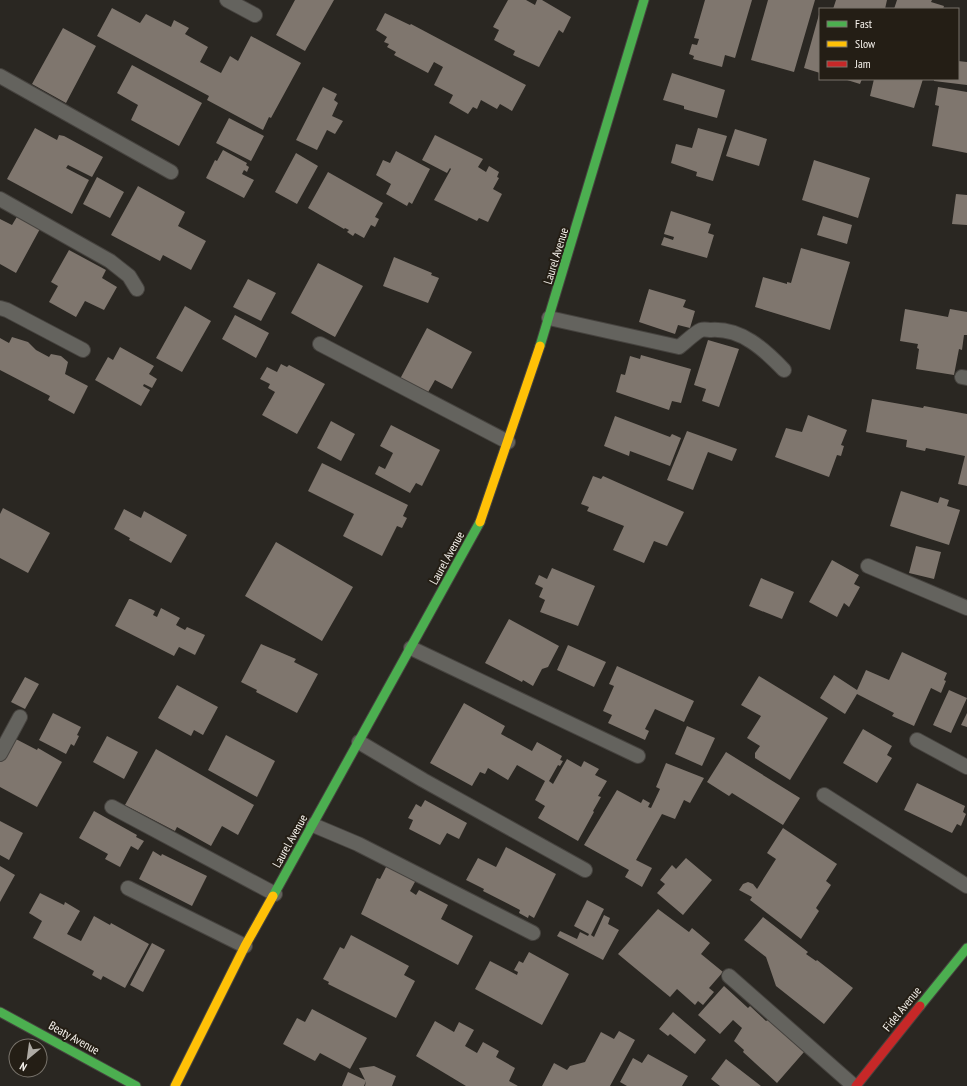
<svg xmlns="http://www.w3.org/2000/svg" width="967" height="1086" font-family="'PT Sans Narrow',sans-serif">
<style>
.building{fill:#7f766e}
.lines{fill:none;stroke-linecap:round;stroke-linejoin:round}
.lane-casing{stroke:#46433f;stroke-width:16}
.fast-casing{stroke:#46433f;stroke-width:11}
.slow-casing{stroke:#46433f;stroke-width:11}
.jam-casing{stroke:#46433f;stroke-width:11}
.lane{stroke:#64635e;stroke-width:14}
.fast{stroke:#4caf50;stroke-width:9}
.slow{stroke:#ffc107;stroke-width:9}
.jam{stroke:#c62828;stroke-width:9}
.labels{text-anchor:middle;stroke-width:4;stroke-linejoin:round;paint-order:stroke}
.street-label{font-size:12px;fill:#f6f2ec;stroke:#241e15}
</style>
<rect width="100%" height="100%" fill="#2a2722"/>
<path class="building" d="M295 0H334L305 51 276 35Z
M508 0H526L535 5 537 0H542L571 17 563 33 559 30 539 67 513 55 515 51 494 40 499 30 493 27Z
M705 0H752L735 58 725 55 722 67 693 59 694 56 689 54 692 44 697 45 699 39 694 38Z
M768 0H815L794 72 751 60Z
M836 0H887L885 9H833Z
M897 0H932L931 2 944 6 943 9H894Z
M112 8 140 23 146 14 171 27 174 20 189 28 185 34 208 47 200 62 221 73 230 56 238 61 251 36 301 63 271 118 269 117 263 130 207 100 209 96 97 36Z
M820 11V73L804 68Z
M385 13 410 25 411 24 526 85 512 111 500 104 497 109 481 100 477 109 473 107 468 114 449 103 453 95 434 85 443 67 434 62 428 73 394 55 396 52 387 47 389 44 384 42 387 37 376 30Z
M63 28 96 46 66 103 32 84Z
M958 61 967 62V85L934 81V79H958Z
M132 65 202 103 179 146 131 120 138 105 117 93Z
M672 73 725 90 717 118 684 109V106L663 100Z
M844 79H862L860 84Z
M874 79H923L914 108 870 96Z
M323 87 337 94 334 100 338 103 332 116 343 121 335 134 327 130 317 150 296 140Z
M938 87 967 92V153L932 146 939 106 935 105Z
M229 118 264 136 251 161 216 143Z
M35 128 57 140 59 135 64 136 103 157 92 177 68 165 66 168 89 180 72 214 7 179Z
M698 128 727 136 713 181 696 176 697 172 671 163 676 144 692 148Z
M735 129 767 139 759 166 726 156Z
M435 135 483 159 478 167 486 172 489 166 499 172 497 177 499 178 493 189 502 194 488 222 479 218 477 221 434 200 451 169 450 168 447 173 422 160Z
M223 150 247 163 246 165 249 167 247 172 244 170 242 174 254 180 244 198 206 178 215 160 217 161Z
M396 151 430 169 412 204 409 202 407 206 386 194 391 184 376 175 383 160 390 163Z
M296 153 318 166 297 204 275 192Z
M814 160 870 178 858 218 802 200Z
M328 172 383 203 375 217 379 219 375 227 371 225 364 238 355 233 353 236 347 232 349 230 345 228 344 229 308 208Z
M97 177 124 192 110 218 83 204Z
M138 186 185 212 178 226 206 241 191 270 163 255 160 261 111 235Z
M956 194 967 195V225L952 224Z
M671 211 711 224 708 233 714 235 707 258 661 245 664 237 673 240 674 237 664 234Z
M18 215 41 227 16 273 0 264V219L12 225Z
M823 216 852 225 847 244 817 235Z
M801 248 850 262 830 330 755 307 763 277 787 284V282L791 283Z
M69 250 106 270 102 278 117 287 104 310 85 301 76 317 49 302 58 286 51 282Z
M394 257 432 273 431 275 439 278 428 303 383 286Z
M318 263 363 286 335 337 291 313Z
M248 279 276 293 261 321 233 307Z
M649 289 686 300 683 307 695 311 690 328 678 325 675 334 639 322Z
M185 306 211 321 182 372 156 358Z
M905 309 948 317 950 309 967 312V335H964L962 350 959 349 954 375 916 369 919 349 917 348 918 344 900 341Z
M235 315 269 333 256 358 222 339Z
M427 328 472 352 452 389 435 380 427 394 400 379Z
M12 337 28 342 36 350 49 357 51 354 61 356 68 362 65 374 88 386 74 414 48 400 50 396 0 370V338L9 343Z
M708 340 739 349 719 407 702 401 706 389 694 385Z
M120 347 154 366 149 374 157 379 152 388 144 384 143 386 150 390 141 406 95 380 108 357 113 360Z
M641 355 691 369 681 403 672 401 669 410 616 392 621 374 625 375 630 356 640 359Z
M281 364 287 367 289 365 325 384 297 434 262 415 275 392 268 388 270 384 260 379 267 367 277 372Z
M872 399 923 408 924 406 967 414V486L958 484 965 456 926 448 925 451 906 447 907 440 866 432Z
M808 415 847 430 841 445 844 446 841 456 837 455 829 477 775 457 786 428 802 432Z
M615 416 670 437 672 434 681 438 670 466 630 451 629 456 604 446Z
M331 421 355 434 341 461 317 448Z
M391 425 440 450 422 486 416 483 410 493 375 474 379 466 385 469 393 453 380 446Z
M687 431 737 449 732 461 708 452 693 490 667 480Z
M322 463 408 505 403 516 407 518 402 528 397 526 382 556 343 536 354 514 308 491Z
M593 476 601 479 603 476 684 512 667 546 654 541 644 563 613 550 624 526 587 511 589 507 581 504Z
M901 491 938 503 940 497 949 500 947 506 960 510 949 545 890 526Z
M3 508 50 533 28 573 0 558V514Z
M124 509 141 518 144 511 187 535 171 563 129 540 130 538 114 529Z
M276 542 353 587 322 641 245 596Z
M916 546 941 552 934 579 909 573Z
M832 560 859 575 854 584 860 587 849 607 844 603 837 617 809 602Z
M552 568 595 586 578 626 540 612 545 600 539 597 543 588 535 584 539 575 547 579Z
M761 578 794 592 782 619 749 606Z
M129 599H131L155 611 153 615 157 617 161 608 180 618 176 625 185 630 187 627 205 635 195 655 179 647 174 656 115 626Z
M509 619 559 646 548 667 542 669 533 686 523 680 522 682 485 663Z
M261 644 296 659 294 662 318 674 297 713 256 692 257 690 241 682Z
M568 645 606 662 594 687 557 670Z
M902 652 947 673 944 680 946 681 941 693 931 688 914 726 892 716 894 713 857 694 845 714 820 698 834 675 857 690 866 670 889 680Z
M617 666 694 701 684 722 655 709 645 729 649 731 645 740 608 723 612 715 603 711 614 686 609 684Z
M759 676 828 718 790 780 755 758V753L760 746 747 738 761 716 741 705Z
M25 677 39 684 25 709 11 702Z
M177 685 218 707 203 735 194 730 191 736 158 718Z
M949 690 967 698 951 733 933 725Z
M464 703 505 726 501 734 532 751 537 742 562 756 560 760 563 761 560 766 558 765 549 781 553 784 567 759 581 767 584 761 599 769 595 775 607 781 598 796 601 797 593 811 594 812 578 841 538 818 545 806 535 800 545 781 517 765 508 780 488 768 485 774 480 772 472 786 430 763Z
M53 713 81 727 77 735 79 736 74 746 71 744 66 754 39 740Z
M967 713V727L961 725Z
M687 726 715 738 702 766 675 754Z
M863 729 892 746 887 755 892 758 877 783 843 763Z
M226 735 275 761 257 797 208 770Z
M107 736 138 752 124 779 93 762Z
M12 737 37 750 38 748 62 762 37 807 0 787V760Z
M156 749 254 805 238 835 222 826 211 846 177 827 175 831 125 805Z
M726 752 800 798 783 825 732 793 729 796 707 782Z
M666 763 704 778 690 803 684 800 675 819 662 814 636 860 652 868 642 887 625 877 629 870 584 845 617 790 641 803 643 799 650 803 648 807 651 808 660 789 656 787Z
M917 783 965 806 963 812 966 814 961 826 957 824 952 833 904 810Z
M425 800 467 823 459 839 447 833 440 845 409 829 413 820 408 818 416 804 421 807Z
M94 811 137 835 136 837 144 841 138 850 131 846 120 867 105 859 108 854 79 838Z
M0 821 23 833 9 860 0 855Z
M783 828 837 864 826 881 831 885 816 908 819 911 801 939 750 900 752 897 739 890 743 884 748 882 753 884 757 889 776 859 767 853Z
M506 847 556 874 534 918 529 915 528 918 519 913 520 910 483 891 484 889 466 880 478 858 496 867Z
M153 851 161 856 162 854 207 876 192 906 139 879Z
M686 858 712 880 683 915 657 893 665 884 660 880 672 865 676 869Z
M387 865 416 880 410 891 416 895 419 890 448 905 441 919 473 936 458 965 361 914 377 878 380 879Z
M0 866 15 875 0 902Z
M40 893 64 905 65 902 80 911 67 934 81 941 94 916 110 925 111 923 149 944 125 988 103 976 101 980 92 975 94 971 33 938 42 921 29 913Z
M587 900 604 909 591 935 594 937 604 915 610 918 608 924 619 930 603 960 557 936 560 931 577 939 580 932 588 936 589 934 574 926Z
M658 909 689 932 692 928 710 943 701 954 723 972 709 988 714 992 703 1005 698 1001 695 1005 677 989 670 997 618 954Z
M763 917 808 952 806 954 816 961 817 960 853 988 824 1024 776 986 766 957 744 940Z
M351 935 409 966 404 975 415 981 396 1018 328 984 329 982 323 979 340 947 344 949Z
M152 943 165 950 143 992 130 985Z
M529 952 569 974 542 1025 475 989 490 961 517 975 518 972 514 970 519 961 523 963Z
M724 986 748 1008 750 1006 766 1021 768 1020 804 1052 777 1083 743 1052 744 1050 734 1041 742 1028 733 1020 720 1034 698 1015Z
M312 1009 367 1038 350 1069 320 1053 315 1061 283 1044 297 1018 305 1022Z
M673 1012 706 1040 695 1054 670 1034 668 1036 659 1029Z
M435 1021 454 1032 459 1022 474 1030 465 1046 477 1053 483 1042 499 1051 496 1057 515 1068 509 1081 518 1086H466L416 1056Z
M619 1031 635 1040 610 1086H542L554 1063 567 1070 570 1066 585 1062 601 1032 614 1039Z
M648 1054 688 1076 682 1086H627L620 1082 633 1058 642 1063Z
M726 1059 761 1086H720L711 1079Z
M374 1066 396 1076 392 1086H365L366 1081 364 1086H342L348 1072 365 1080 359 1068Z"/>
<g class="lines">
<g class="lane-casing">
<path id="lane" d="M227 0 255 15
M0 76 171 172
M0 199 110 261 129 276 137 289
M0 308 7 310 83 350
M549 318 679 347C685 343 694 333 701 330 704 329 708 330 711 330 741 328 764 349 784 370
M320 344 508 442
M962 377 967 378
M868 566 967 608
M411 648 638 756
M917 740 967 767
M359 742 423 780 585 870
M0 754 20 717
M824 795 967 886
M112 807 275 894
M313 825 358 844 533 933
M128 888 245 946
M729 976 854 1086"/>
</g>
<g class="fast-casing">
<path id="fast" d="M540 346 644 0
M273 896 480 522
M920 1006 967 948
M0 1012 136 1086"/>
</g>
<g class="slow-casing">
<path id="slow" d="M480 522 540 346
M175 1086 245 946 273 896"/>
</g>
<g class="jam-casing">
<path id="jam" d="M856 1086 920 1006"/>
</g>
<use href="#lane" class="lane"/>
<use href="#fast" class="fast"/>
<use href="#slow" class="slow"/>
<use href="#jam" class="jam"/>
</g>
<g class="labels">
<g class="street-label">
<text transform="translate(556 256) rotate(-73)" y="4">Laurel Avenue</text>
<text transform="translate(447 558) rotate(-61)" y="4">Laurel Avenue</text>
<text transform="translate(290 841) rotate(-61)" y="4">Laurel Avenue</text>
<text transform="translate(902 1009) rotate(-51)" y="4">Fidel Avenue</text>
<text transform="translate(74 1038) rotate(29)" y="4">Beaty Avenue</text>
</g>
</g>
<rect x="819" y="8" width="140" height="72" fill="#241e15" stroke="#78736b"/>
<rect x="827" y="21" width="20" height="6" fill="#4caf50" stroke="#78736b"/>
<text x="855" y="28" font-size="12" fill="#f6f2ec">Fast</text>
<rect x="827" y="41" width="20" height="6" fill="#ffc107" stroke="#78736b"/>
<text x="855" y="48" font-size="12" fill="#f6f2ec">Slow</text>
<rect x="827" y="61" width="20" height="6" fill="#c62828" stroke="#78736b"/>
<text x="855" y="68" font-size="12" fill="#f6f2ec">Jam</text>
<g transform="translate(28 1058) rotate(209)"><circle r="19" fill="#241e15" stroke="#78736b"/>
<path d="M0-3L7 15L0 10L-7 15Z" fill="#afaba5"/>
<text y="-6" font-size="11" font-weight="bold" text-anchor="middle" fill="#f6f2ec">N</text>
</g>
</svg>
